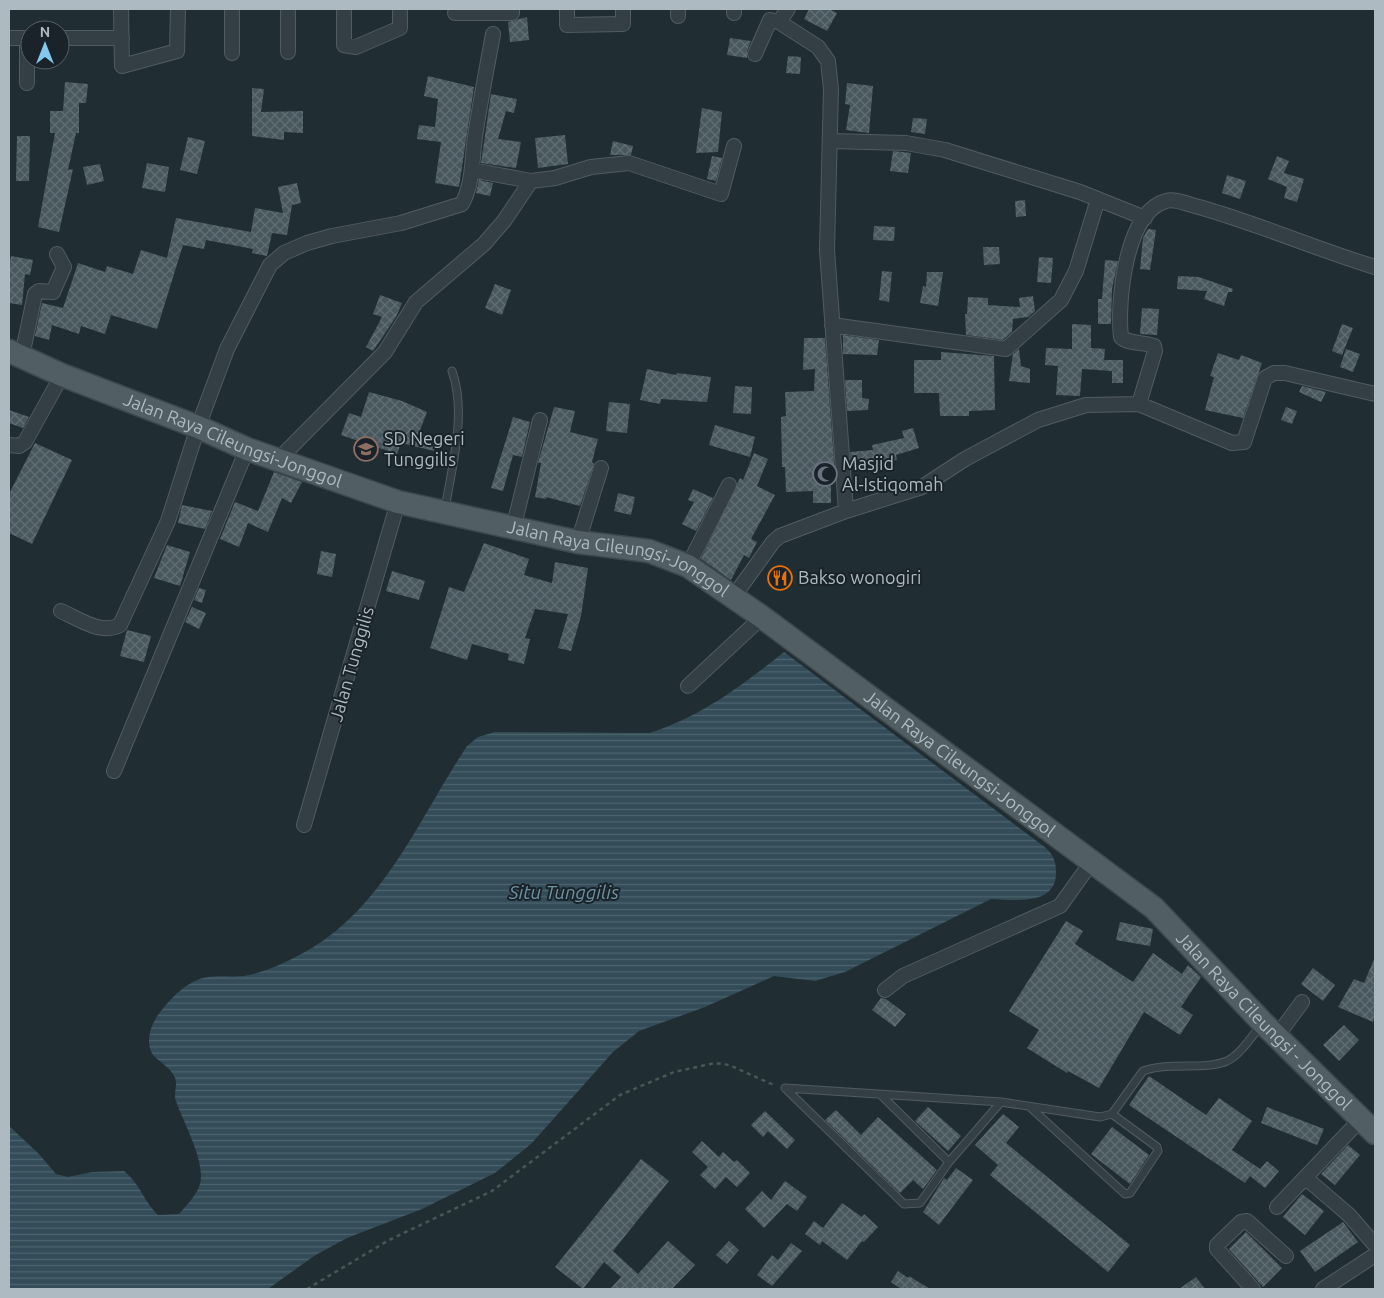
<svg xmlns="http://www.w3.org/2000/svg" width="1384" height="1298" font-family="Ubuntu,sans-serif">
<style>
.water{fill:url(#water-rules)}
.building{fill:url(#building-cross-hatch)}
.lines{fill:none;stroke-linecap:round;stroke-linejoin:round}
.lane-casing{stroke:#515c62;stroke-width:9}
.street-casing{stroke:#515c62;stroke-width:16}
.primary-casing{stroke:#3d474e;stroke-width:25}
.path{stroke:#465856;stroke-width:2.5;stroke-dasharray:4 4;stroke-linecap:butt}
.lane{stroke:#333f44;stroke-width:7}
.street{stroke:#333f44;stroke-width:14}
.primary{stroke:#515e64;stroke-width:22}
.labels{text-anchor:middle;stroke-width:4;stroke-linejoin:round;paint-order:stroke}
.poi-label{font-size:18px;fill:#adbac1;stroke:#192329;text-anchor:start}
.street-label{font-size:18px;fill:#adbac1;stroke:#192329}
.water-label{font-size:19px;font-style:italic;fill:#7093a3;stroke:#192329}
</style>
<defs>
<pattern id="water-rules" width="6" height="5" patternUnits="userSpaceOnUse" patternTransform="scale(1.25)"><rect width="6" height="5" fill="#334c58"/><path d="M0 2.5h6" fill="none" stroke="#4e646e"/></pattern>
<pattern id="building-cross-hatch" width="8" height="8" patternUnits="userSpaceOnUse" patternTransform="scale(1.25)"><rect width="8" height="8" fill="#49585f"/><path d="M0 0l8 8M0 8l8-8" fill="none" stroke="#616e74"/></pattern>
</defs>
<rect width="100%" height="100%" fill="#202d33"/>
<path class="water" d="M784 652 1046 848C1054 856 1056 862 1056 873 1056 906 1014 900 991 899L845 972 815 981 774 976 705 1007 639 1031 613 1052 531 1144 495 1173 422 1209 347 1238 314 1256 268 1289H9V1126L38 1153 56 1174 68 1177 92 1172 124 1171C141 1185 142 1199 158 1215L179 1214C186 1206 195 1197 199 1187 208 1165 183 1122 176 1101 173 1094 178 1085 175 1078 171 1068 162 1064 155 1057 144 1046 150 1026 158 1015 170 999 187 980 208 977 221 975 236 978 249 975 271 970 293 959 312 948 386 903 421 815 467 746L478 737 495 732 649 733C699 718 744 684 784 652Z"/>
<path class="building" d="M809 9H829L837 13 827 31 804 19Z
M527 17 529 40 510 42 508 22Z
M730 38 751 41 747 51V58L727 55Z
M788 56 801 57 800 74 786 73Z
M428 76 474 87 459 187 435 183 441 142 417 139 419 125 435 127 438 99 424 96Z
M65 82 88 84 86 103H79V133H76L68 170 73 169 59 232 38 227 55 133H50V111H63Z
M847 83 873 86 869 133 846 130 850 105 845 104Z
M252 88 264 89 261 112 303 111V133L284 132V140L252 136Z
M491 94 517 99 514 113 506 111 498 139 521 142 516 168 481 163Z
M702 108 722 112 718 152 696 153Z
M913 118 927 119 925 134 911 132Z
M565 135 568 164 538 168 535 138Z
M17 136H30L29 181H16Z
M188 137 205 141 197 174 180 170Z
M613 141 633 146 631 155H610Z
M893 151 911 153 908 173 890 171Z
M712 156 722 158 716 181 707 179Z
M1277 156 1289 161 1284 173 1304 179 1297 202 1284 198 1287 187 1268 179Z
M147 163 169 167 165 192 142 188Z
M100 164 104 181 87 185 83 167Z
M1227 175 1246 181 1240 199 1222 193Z
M479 180 493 183 490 196 476 193Z
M297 183 301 203 292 205 287 235 272 233 267 256 252 253 253 249 206 240 204 249 183 245 157 329 111 315 105 334 81 326 79 334 52 325 49 340 35 336 42 303 63 308 78 263 105 272 107 266 133 274 141 250 167 258 176 218 251 232 255 208 283 213 278 187Z
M1025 200 1026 216 1016 217 1015 201Z
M874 226 895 227 894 241 873 240Z
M1148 229 1156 230 1150 270 1140 269 1143 238Z
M983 247H999L1000 264 984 265Z
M11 256 33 260 30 275 25 274 22 305 9 303V268Z
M1039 257 1053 258 1051 283 1037 282Z
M1105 260 1118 261 1112 289 1111 324H1098V299H1102Z
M882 271 892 272 889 302 879 300Z
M927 272H943L938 306 920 303 923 286 926 287Z
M1178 276 1199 277 1233 289 1232 292H1228L1224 306 1204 299 1207 291 1177 289Z
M495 284 511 290 502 315 485 308Z
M380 295 402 303 396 317 373 351 366 347 382 317 373 314Z
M1033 296 1035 311 1028 317 1013 319 1012 332 1003 340 966 335 965 314H967L968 297 988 298V305L1020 307 1019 298Z
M1142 308 1159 309 1157 335 1140 334Z
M1072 324 1091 325V348L1105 349 1104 360H1123V383H1112V371L1082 369 1080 396 1056 395 1058 366 1045 365 1046 348 1072 349Z
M1342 324 1353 328 1342 355 1332 351Z
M843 335 879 340 877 355 843 354Z
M804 338H825L835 475 834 483H831V503H813V491L786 492 785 467H782L781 417 786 416 785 392 814 391 815 369 803 370Z
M1019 349 1021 366 1030 369V383L1009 381 1013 354Z
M1346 349 1360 354 1353 372 1340 367Z
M941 352 994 356 995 410 969 411V416H940L939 393H914V360H941Z
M1218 353 1239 360 1241 355 1262 363 1243 418 1205 410 1214 377 1210 376Z
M647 369 676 375 677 373 711 377 707 402 661 399 660 404 640 400Z
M845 380H862V398L869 399 868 410 847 411Z
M735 386 752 387 751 414 733 413Z
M1302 386 1326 392 1321 402 1299 392Z
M369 392 402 401 427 412 419 433 438 438 434 451 401 443 397 454 341 435 349 413 361 417Z
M609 402 630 404 627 433 606 431Z
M554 407 575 411 570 432 598 439 592 462 594 464 580 506 546 497V499L535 497 541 463H538Z
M1286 407 1297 411 1292 424 1281 420Z
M9 410 29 417 23 428 9 423Z
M513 417 530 422 522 457 513 455 503 491 491 488Z
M715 425 755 437 750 457 709 445Z
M913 428 919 448 896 455 897 460 876 464 851 465 850 452 873 450 872 445 904 438 902 431Z
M35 443 72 460 32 544 9 533V494Z
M754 453 768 459 757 486 775 495 751 539 757 542 749 558 744 555 731 580 701 559 740 478 743 480Z
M274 472 302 482 291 503 282 498 268 532 248 523 239 547 220 539 235 502 258 511Z
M693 489 713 498 696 531 682 524 694 502 688 500Z
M618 493 635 497 631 515 614 511Z
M182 505 212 511 205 529 178 523Z
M484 543 529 559 524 575 552 583 555 562 588 568 581 616 571 651 558 648 568 614 535 609 525 638 530 639 524 664 508 660 509 654 472 644 467 660 430 648 449 587 464 592Z
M167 545 190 552 180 586 154 578Z
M321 551 336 554 332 577 317 574Z
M392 571 425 581 419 600 386 591Z
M199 588 206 590 202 603 194 600Z
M192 607 206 613 199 629 185 622Z
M127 630 151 636 144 662 120 656Z
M1066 921 1083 931 1075 944 1133 982 1153 953 1182 974 1188 965 1201 977 1181 1007 1193 1015 1180 1035 1144 1012 1099 1088 1068 1071 1067 1073 1027 1048 1039 1030 1009 1011Z
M1120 922 1153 929 1150 946 1116 940Z
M1375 957V1016L1373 1022 1338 1007 1354 979 1364 983Z
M1313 968 1335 985 1323 1001 1301 984Z
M881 998 886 999 906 1014 895 1027 872 1010Z
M1344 1025 1359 1040 1339 1061 1323 1045Z
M1149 1076 1206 1115 1219 1098 1252 1121 1232 1150 1260 1169 1267 1161 1279 1171 1265 1188 1250 1176 1245 1183 1129 1105Z
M928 1107 961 1136 948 1151 915 1121Z
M1267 1107 1324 1129 1317 1145 1261 1123Z
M836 1110 861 1135 878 1117 937 1170 923 1189 913 1180 900 1193 825 1120Z
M765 1111 795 1140 787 1149 768 1131 763 1137 751 1125Z
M1003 1114 1019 1127 1006 1143 1130 1245 1108 1272 990 1175 998 1165 975 1145Z
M1112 1127 1149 1155 1130 1184 1091 1154Z
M702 1141 719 1157 723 1152 734 1162 737 1160 750 1173 737 1187 726 1177 715 1189 700 1175 708 1167 692 1152Z
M1348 1145 1360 1155 1335 1185 1321 1174Z
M641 1159 669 1181 613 1251 638 1274 668 1241 695 1265 672 1289H610L621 1277 604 1262 583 1289 555 1267Z
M956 1168 973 1180 939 1225 923 1212 944 1178 947 1180Z
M785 1181 807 1197 797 1211 787 1204 764 1228 745 1209 762 1191 771 1200Z
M1302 1194 1324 1211 1305 1235 1283 1217Z
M842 1203 862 1217 864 1214 878 1227 864 1242 862 1241 847 1260 822 1241 820 1245 805 1234 814 1221 823 1228Z
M1343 1222 1358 1242 1315 1272 1300 1251Z
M1246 1232 1282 1268 1263 1287 1229 1249Z
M729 1241 739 1250 727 1264 716 1255Z
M791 1243 802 1251 772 1286 757 1275 772 1255 778 1260Z
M898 1271 908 1278 909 1276 930 1289H901L891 1282Z
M1196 1277 1205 1289H1179Z"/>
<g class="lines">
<g class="lane-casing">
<path id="lane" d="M445 509C452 466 467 413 452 371
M785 1088 1001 1102 1100 1117 1112 1114 1143 1071C1171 1061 1202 1071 1227 1061 1240 1055 1252 1036 1261 1025
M786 1089 904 1204 920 1203 949 1162 1001 1102
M882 1096 949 1162
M1031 1108 1125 1194 1130 1193 1158 1151 1157 1147 1112 1114"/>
</g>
<g class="street-casing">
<path id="street" d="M121 9 122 66 177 51 178 9
M232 9V53
M288 9V52
M344 9V45L356 47 400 28V9
M567 9V25L623 24V9
M678 9V16
M734 9V13
M455 13H512V9
M779 22 788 9
M9 38H30
M27 38V83
M60 38H122
M755 54 770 20 779 22 818 47 828 61 831 89 827 250 846 511
M830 141 906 143 945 150 1080 192 1145 218
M472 170 531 181 555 178 591 167 629 163 721 194 734 146
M832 325 1006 349 1061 300 1076 271 1098 199
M22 356 35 294 39 291 53 292 64 267 57 254
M1139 404 1155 351 1154 346C1144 342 1128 344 1121 337 1117 303 1125 212 1166 201 1175 198 1189 205 1199 207 1259 224 1316 249 1375 267
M9 445 19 446 25 442 62 375
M278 460 385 352 416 302 484 244 504 221 531 181
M513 529 540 420
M578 542 601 468
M688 566 729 485
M734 596 773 542 780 536 846 511 922 487 965 459 1038 420 1086 405 1139 404 1232 443 1244 442 1265 378 1274 373H1285L1375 394
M61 611C79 619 101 635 120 625L168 521 198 427 227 349 270 265 284 253 307 243 332 236 401 223 462 204C473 184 472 159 475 137 480 102 487 68 493 34
M688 686 762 617
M114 771 247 449
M304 825 398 502
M885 990 903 976 1060 906 1093 860
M1277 1036 1302 1002
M1307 1179 1349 1215 1375 1245
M1277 1207 1361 1119
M1253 1289 1217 1249V1245L1241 1222 1247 1221 1286 1256
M1323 1289 1375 1255"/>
</g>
<g class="primary-casing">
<g id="primary">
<path id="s1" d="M9 351 62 375 198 427 247 449 398 502 578 542 649 551 688 566 762 617 1154 908 1263 1023 1375 1133"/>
</g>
</g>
<path class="path" d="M307 1289 389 1240 492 1191 620 1095 674 1072 715 1063 729 1065 776 1086"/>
<use href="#lane" class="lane"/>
<use href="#street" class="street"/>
<use href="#primary" class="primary"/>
</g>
<defs>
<g id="school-ring" transform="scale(1.25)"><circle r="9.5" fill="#192329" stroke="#8d6e63" stroke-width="1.5"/><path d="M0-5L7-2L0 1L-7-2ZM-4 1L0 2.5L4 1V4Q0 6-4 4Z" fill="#8d6e63"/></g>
<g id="mosque-ring" transform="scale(1.25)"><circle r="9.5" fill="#192329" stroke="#6b7280" stroke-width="1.5"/><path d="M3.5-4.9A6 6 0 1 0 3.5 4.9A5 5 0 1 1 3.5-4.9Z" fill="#6b7280"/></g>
<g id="restaurant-ring" transform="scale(1.25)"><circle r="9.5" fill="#192329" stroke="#e8710a" stroke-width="1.5"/><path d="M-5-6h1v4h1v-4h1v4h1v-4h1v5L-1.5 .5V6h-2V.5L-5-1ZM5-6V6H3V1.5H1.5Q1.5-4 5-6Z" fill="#e8710a"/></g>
</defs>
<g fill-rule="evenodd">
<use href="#school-ring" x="366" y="449"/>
<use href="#mosque-ring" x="825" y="474"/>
<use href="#restaurant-ring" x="780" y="578"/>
</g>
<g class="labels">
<g class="poi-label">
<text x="384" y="445">SD Negeri<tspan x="384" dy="21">Tunggilis</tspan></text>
<text x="842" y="470">Masjid<tspan x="842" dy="21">Al-Istiqomah</tspan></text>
<text x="798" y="584">Bakso wonogiri</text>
</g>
<g class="street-label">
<text dy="6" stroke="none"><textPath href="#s1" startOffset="241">Jalan Raya Cileungsi-Jonggol</textPath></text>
<text dy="6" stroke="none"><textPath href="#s1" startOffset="646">Jalan Raya Cileungsi-Jonggol</textPath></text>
<text transform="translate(352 664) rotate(-74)" y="6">Jalan Tunggilis</text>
<text dy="6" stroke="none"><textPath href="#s1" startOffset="1051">Jalan Raya Cileungsi-Jonggol</textPath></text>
<text dy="6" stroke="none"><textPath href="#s1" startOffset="1451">Jalan Raya Cileungsi - Jonggol</textPath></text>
</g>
<g class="water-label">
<text x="564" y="899">Situ Tunggilis</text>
</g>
</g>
<rect width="1384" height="1298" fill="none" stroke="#adbac1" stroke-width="20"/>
<g transform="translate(45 45)"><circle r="24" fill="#192329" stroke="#545f66"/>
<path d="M0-4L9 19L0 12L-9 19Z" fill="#85c8ef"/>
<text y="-8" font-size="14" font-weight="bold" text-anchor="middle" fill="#adbac1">N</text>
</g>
</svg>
